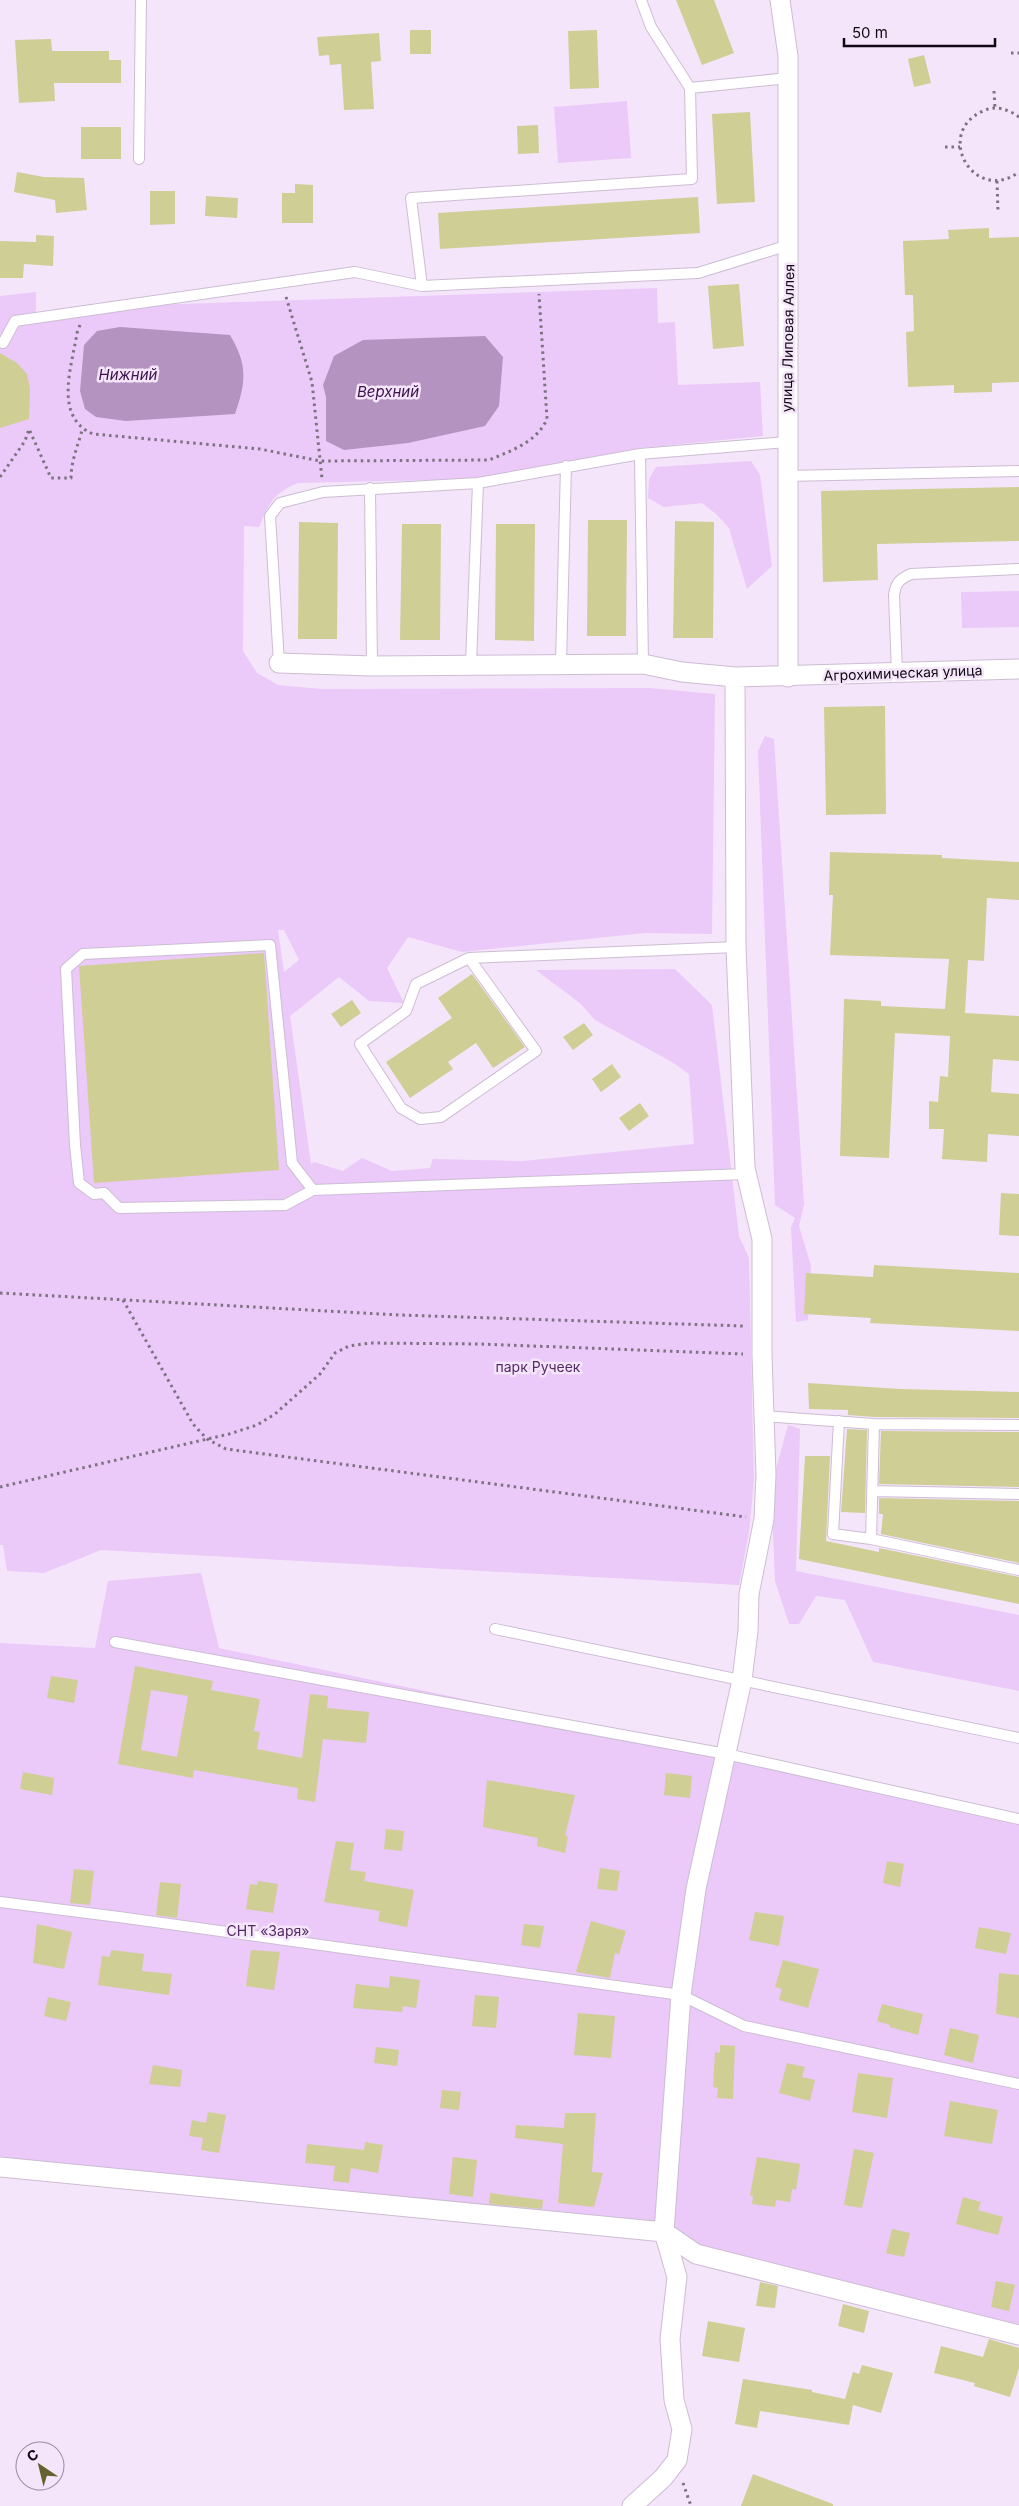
<svg xmlns="http://www.w3.org/2000/svg" width="1019" height="2506" font-family="Inter,sans-serif">
<style>
.green{fill:#ebc9f9;fill-rule:evenodd}
.water{fill:#b493c1}
.building{fill:#cfce95;fill-rule:evenodd}
.lines{fill:none;stroke-linecap:round;stroke-linejoin:round}
.lane-casing{stroke:#ccbdd3;stroke-width:12}
.street-casing{stroke:#ccbdd3;stroke-width:21}
.path{stroke:#7c7280;stroke-width:3;stroke-dasharray:2.5 4;stroke-linecap:butt}
.lane{stroke:#fff;stroke-width:10}
.street{stroke:#fff;stroke-width:19}
.labels{text-anchor:middle;stroke-width:5;stroke-linejoin:round;paint-order:stroke}
.street-label{font-size:14px;fill:#0f0a11;stroke:#f5e5fb}
.park-label{font-size:14px;fill:#532a63;stroke:#f5e5fb}
.water-label{font-size:15px;font-style:italic;fill:#3c124b;stroke:#f5e5fb}
</style>
<rect width="100%" height="100%" fill="#f5e5fb"/>
<path class="green" d="M627 101 631 158 558 163 554 107Z
M657 288 658 323 675 322 678 385 760 382 763 436 642 448 477 479 298 483C273 493 269 504 259 527L244 526 243 651 257 673 278 685 321 689 649 688 715 694 712 934 645 933 462 952 408 937 387 968 404 1003 369 1001 339 977 290 1016 311 1164 314 1162 343 1171 362 1158 392 1171 430 1168 433 1159 523 1161 694 1144 689 1074 672 1062 595 1020 581 1004 536 970 675 969 712 1005 739 1236 749 1258 754 1482 749 1532 739 1585 101 1550 44 1573 7 1571 3 1545H0V296L36 292V324L60 308ZM278 930H284L299 960 284 972Z
M751 461 760 475 772 566 747 589 729 528 716 514 702 503 664 507 648 498 649 479 656 467Z
M1019 591V627L962 628 961 592Z
M765 736 774 739 804 1204 799 1226 811 1266 808 1320 796 1322 791 1227 795 1218 775 1205 758 751Z
M788 1425 800 1429 796 1571 1019 1615V1691L873 1662 845 1600 816 1596 799 1624H789L775 1581 771 1487Z
M201 1573 219 1648 726 1754 1019 1819V2335L696 2254 664 2232 0 2177V1643L95 1648 108 1581Z"/>
<path class="water" d="M120 327 230 335C248 365 246 382 235 414L126 421 96 417 85 409 80 391 84 345 97 331Z
M485 336 503 357 499 406 485 426 408 443 344 450 326 441V397L323 385 334 356 363 340Z"/>
<path class="building" d="M676 0H714L734 53 702 65Z
M410 30H431V54H410Z
M597 30 599 88 570 89 568 31Z
M379 33 381 61 371 62 374 109 344 110 341 64 330 65 329 55 319 56 317 37Z
M51 39 52 51H109V60H121V83H54L55 101 19 103 15 40Z
M924 55 931 83 914 87 908 59Z
M750 112 755 202 717 204 712 114Z
M538 125 539 153 518 154 517 126Z
M81 127H121V159H81Z
M17 172 44 177 84 178 87 210 56 213 55 200 14 192Z
M295 184 313 185V223H282V193H295Z
M150 191H175V224L150 225Z
M206 196 238 198 237 218 205 216Z
M698 197 700 233 440 249 438 213Z
M989 228V238L1019 237V382L992 383V392L954 393V385L908 387 906 332 914 331 913 295H905L903 241 949 239 948 230Z
M36 235 54 236 53 266 24 264 23 278H0V241L36 242Z
M739 284 744 346 713 349 708 286Z
M0 353 17 363 27 374 30 388 29 419 0 428Z
M1019 487V541L877 544 878 580 823 582 821 491Z
M588 520H627L626 636H587Z
M675 521 714 522 713 638H673Z
M299 522 338 523 337 639H298Z
M402 524H441L440 640H400Z
M496 524H535L534 641 495 640Z
M885 706 886 814 826 815 824 707Z
M830 852 942 855V858L1019 862V900L987 898 984 961 968 960 965 1013 1019 1016V1061L993 1059 991 1092 1019 1094V1136L988 1134 987 1162 942 1159 944 1129H929V1101L938 1102 940 1076 948 1077 950 1036 895 1033 889 1158 840 1156 844 999 881 1001V1006L945 1009 949 959 830 955 833 895H829Z
M264 953 279 1170 94 1183 79 966Z
M472 974 525 1047 493 1068 476 1043 448 1062 453 1069 410 1098 386 1062 452 1018 438 998Z
M352 1000 361 1013 341 1027 331 1014Z
M584 1023 593 1035 573 1050 563 1037Z
M612 1064 621 1077 601 1092 592 1079Z
M640 1103 649 1116 629 1131 619 1118Z
M1001 1193 1019 1194V1236L999 1235Z
M874 1265 1019 1273V1331L870 1323 871 1318 804 1314 806 1273 873 1277Z
M808 1383 900 1389 1019 1392V1418L874 1417 848 1415V1410L809 1409Z
M847 1429 867 1430 865 1513 841 1512Z
M881 1431 1019 1432V1487L879 1484Z
M805 1456H830L826 1541 879 1552V1548L1019 1577V1604L799 1559Z
M879 1498 1019 1501V1563L881 1534 883 1514H879Z
M135 1666 213 1681 211 1690 260 1699 254 1731 260 1732 257 1749 302 1758 310 1694 328 1696 327 1708 369 1712 366 1743 323 1739 315 1802 297 1799 298 1788 194 1770 193 1778 118 1764ZM151 1690 188 1696 177 1757 141 1750Z
M51 1676 78 1680 74 1703 47 1698Z
M23 1772 54 1778 52 1795 20 1789Z
M666 1773 692 1776 690 1798 664 1795Z
M487 1780 575 1795 565 1836H568L565 1853 537 1846 538 1838 483 1827Z
M386 1829 404 1831 402 1851 384 1849Z
M336 1841 354 1843 350 1870 366 1872 364 1881 414 1890 407 1927 378 1921 380 1911 324 1902Z
M887 1861 904 1864 900 1887 883 1883Z
M600 1868 620 1871 617 1891 597 1889Z
M74 1869 94 1871 90 1905 70 1903Z
M258 1881 278 1884 273 1913 246 1909 250 1884 257 1885Z
M160 1882 181 1884 177 1918 156 1915Z
M755 1912 784 1916 779 1946 749 1940Z
M591 1921 626 1931 619 1954 615 1953 610 1978 576 1972Z
M37 1924 72 1932 64 1969 33 1963Z
M524 1924 544 1926 540 1948 521 1945Z
M979 1927 1011 1933 1006 1954 975 1948Z
M111 1950 144 1954 142 1971 172 1974 169 1995 98 1985 102 1956 110 1957Z
M251 1950 280 1952 274 1990 246 1986Z
M783 1960 819 1969 808 2008 779 2000 782 1989 775 1987Z
M999 1973 1019 1975V2018L996 2014Z
M390 1976 420 1980 416 2008 403 2006 402 2012 353 2008 356 1984 389 1988Z
M475 1995 499 1997 496 2028 472 2026Z
M48 1997 71 2002 66 2021 44 2016Z
M882 2004 923 2014 918 2035 890 2027V2025L877 2021Z
M578 2013 615 2016 611 2058 574 2055Z
M950 2028 979 2035 973 2063 944 2055Z
M720 2045 735 2046 733 2099 717 2098 718 2088 713 2087 715 2052 720 2053Z
M376 2047 399 2050 397 2066 374 2063Z
M787 2063 805 2067 802 2077 815 2080 810 2101 779 2093Z
M153 2065 182 2070 180 2087 149 2084Z
M858 2073 893 2078 887 2118 852 2112Z
M442 2090 461 2092 459 2110 440 2108Z
M950 2101 998 2110 992 2144 944 2136Z
M208 2112 226 2115 219 2153 201 2150 203 2138 189 2136 192 2120 206 2123Z
M565 2113H596L592 2172 603 2173 594 2207 558 2203 563 2144 515 2138 516 2125 564 2128Z
M365 2142 383 2145 378 2173 351 2168 349 2183 333 2181 335 2166 305 2163 307 2144 364 2150Z
M854 2149 874 2153 862 2208 844 2205Z
M453 2157 477 2160 473 2197 449 2194Z
M757 2157 800 2164 796 2190 792 2189 790 2202 776 2200 775 2207 752 2204 753 2196 750 2195Z
M490 2193 543 2200 542 2209 489 2204Z
M963 2197 981 2202 978 2210 1003 2217 998 2235 956 2224Z
M892 2229 910 2233 904 2257 886 2253Z
M996 2281 1015 2285 1009 2311 991 2307Z
M760 2282 778 2286 775 2308 756 2306Z
M843 2304 869 2311 864 2333 838 2326Z
M708 2321 745 2328 739 2362 702 2356Z
M989 2339 1019 2348V2368L1010 2397 974 2386 975 2383 934 2373 941 2346 983 2357Z
M862 2365 893 2373 881 2413 853 2405 849 2425 760 2411 757 2428 735 2424 743 2379 812 2390V2392L845 2399 853 2372 859 2374Z
M753 2474 833 2504V2506H741Z"/>
<g class="lines">
<g class="lane-casing">
<path id="lane" d="M641 0 651 27 690 88 788 78
M690 88 692 179 411 198 422 286 698 273 779 248 789 247
M139 159 141 0
M3 343 15 321 355 272 422 286
M640 454 643 664
M787 476 1019 471
M370 488 372 666
M279 663 270 516 280 503 323 492 478 483 640 454 787 442
M561 663 566 466
M471 664 478 483
M897 673 894 595C896 582 900 579 911 574L1019 569
M469 958 536 1051 441 1117 420 1119 401 1108 360 1044 406 1011 416 984 469 958 736 947
M313 1190 292 1163 270 945 83 954 66 969 75 1145 79 1183 94 1194 104 1193 119 1208 285 1205 313 1190 746 1174
M763 1416 874 1424 1019 1425
M839 1421 833 1534 871 1539 1019 1570
M873 1491 1019 1494
M871 1539 874 1424
M495 1629 1019 1738
M115 1642 726 1754 1019 1819
M0 1902 119 1917 681 1995 744 2026 1019 2084"/>
</g>
<g class="street-casing">
<path id="street" d="M780 0 788 56V677
M279 663 372 666 643 664 682 672 735 677 1019 669
M0 2167 664 2232 696 2254 1019 2335
M632 2506 663 2478 677 2460 682 2429 674 2400 670 2339 677 2277 664 2232 681 1995 696 1889 742 1680 748 1631 749 1594 764 1519 766 1475 762 1355V1239L745 1168 736 947 735 677"/>
</g>
<path class="path" d="M1011 53H1019
M994 91 995 108
M1019 117C1008 109 995 105 983 111 933 133 974 205 1019 172
M945 147H960
M997 181 998 212
M286 297 312 382 322 479
M80 325 77 333C72 366 53 417 93 434L260 449 320 461 489 460C511 451 537 442 547 419L539 294
M0 477 25 441 29 429 51 478H71C71 461 78 446 82 430
M0 1293 399 1315 743 1326
M123 1300 193 1424 207 1439 226 1449 746 1517
M0 1487 229 1434 257 1425 275 1414 320 1374 335 1353 349 1346 370 1343 480 1344 743 1354
M683 2483 691 2506"/>
<use href="#lane" class="lane"/>
<use href="#street" class="street"/>
</g>
<g class="labels">
<g class="street-label">
<text transform="translate(788 338) rotate(-89)" y="5">улица Липовая Аллея</text>
<text transform="translate(903 673) rotate(-2)" y="5">Агрохимическая улица</text>
</g>
<g class="park-label">
<text x="538" y="1372">парк Ручеек</text>
<text x="268" y="1936">СНТ «Заря»</text>
</g>
<g class="water-label">
<text x="128" y="380">Нижний</text>
<text x="388" y="397">Верхний</text>
</g>
</g>
<g transform="translate(40 2466) rotate(325)"><circle r="24" fill="#f5e5fb" stroke="#998d9d"/>
<path d="M0-4L9 19L0 12L-9 19Z" fill="#64622e"/>
<text y="-8" font-size="14" font-weight="bold" text-anchor="middle" fill="#0f0a11">С</text>
</g>
<path d="M844 38v8h151v-8" fill="none" stroke="#0f0a11" stroke-width="2.5"/>
<text x="852" y="38" font-size="15" fill="#0f0a11" stroke="#f5e5fb" stroke-width="4" paint-order="stroke">50 m</text>
</svg>
